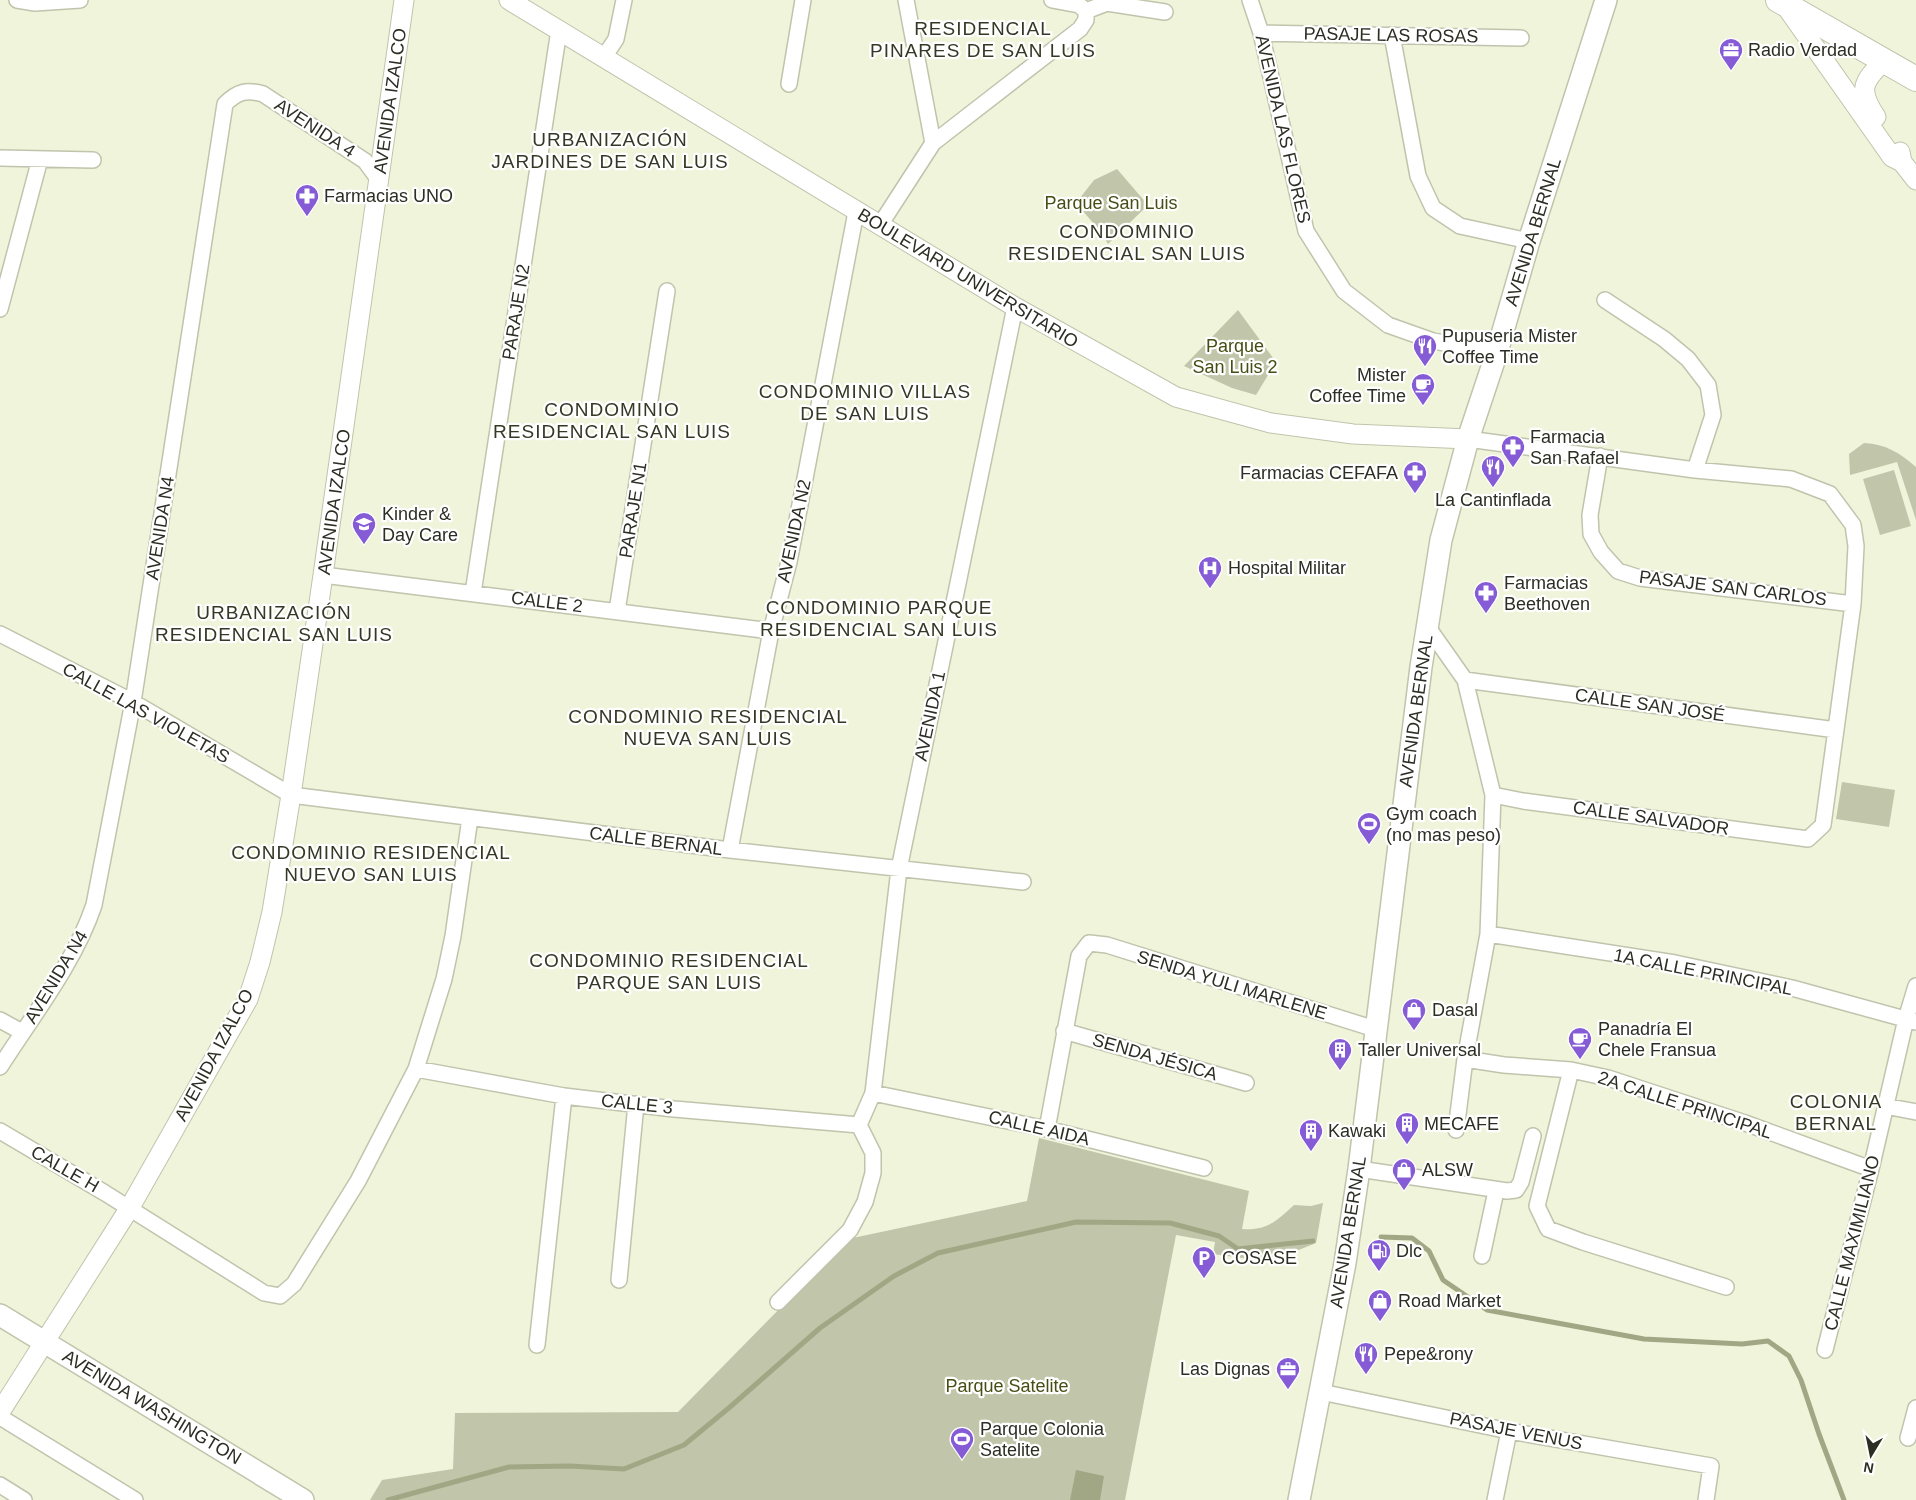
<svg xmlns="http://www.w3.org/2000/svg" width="1916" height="1500" font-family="Arial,sans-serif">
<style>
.green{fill:#c1c6aa}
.water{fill:#a1a784}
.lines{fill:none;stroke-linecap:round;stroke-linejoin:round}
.stream{stroke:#a1a784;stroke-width:5}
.minor-casing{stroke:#c0c4ac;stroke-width:18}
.tertiary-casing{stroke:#c0c4ac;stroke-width:21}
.secondary-casing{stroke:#c0c4ac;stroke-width:24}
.primary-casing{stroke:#c0c4ac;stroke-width:26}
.minor{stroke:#fff;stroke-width:15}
.tertiary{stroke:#fff;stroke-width:19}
.secondary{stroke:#fff;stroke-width:21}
.primary{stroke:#fff;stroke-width:24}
.labels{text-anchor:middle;stroke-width:4.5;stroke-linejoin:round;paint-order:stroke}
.street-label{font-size:18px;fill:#2c2e24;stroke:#fff}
.poi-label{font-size:18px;fill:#2c2e24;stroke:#fff;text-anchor:start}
.park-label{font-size:18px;fill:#474e14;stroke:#fff}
.neighbourhood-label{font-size:19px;letter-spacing:1px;fill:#353824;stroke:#fff}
</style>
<rect width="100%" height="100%" fill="#f0f4db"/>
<path class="green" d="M1117 169 1148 205 1108 244 1100 231 1076 203 1094 180Z
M1238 310 1276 362 1256 395 1232 388 1184 366Z
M1864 443C1886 444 1900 453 1916 467V520L1897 462 1850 475 1849 454Z
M1894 470 1911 526 1880 535 1863 479Z
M1842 782 1895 790 1889 827 1836 819Z
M1039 1138 1249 1191 1242 1229C1266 1231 1277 1221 1294 1205L1311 1206 1323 1203 1316 1243 1284 1256 1264 1261 1213 1254 1215 1242 1176 1235 1125 1500H370L382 1480 453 1469 455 1413 678 1412 848 1239 1027 1201Z"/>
<path class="water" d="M1076 1470 1104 1476 1100 1500H1070Z"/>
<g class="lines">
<path class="stream" d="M1381 1237 1412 1238 1429 1251 1443 1280 1487 1310 1644 1339 1742 1344 1768 1341 1789 1356 1801 1380 1819 1434 1844 1500
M388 1500 509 1467 570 1466 624 1469 684 1445 730 1407 820 1328 894 1276 938 1253 1076 1222 1170 1223 1219 1236 1238 1249 1313 1241"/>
<g class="minor-casing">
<path id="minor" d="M17 0 35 3 80 0
M906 0 933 143
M1052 0 1079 5 1086 11
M1250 0 1261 33 1306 231 1344 291 1388 325 1433 341 1497 352
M1086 11 1107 3 1165 12
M1261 33 1521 38
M1392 35 1418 176 1433 208 1460 226 1529 241
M604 57 616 39 624 0
M789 84 803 0
M0 158 93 160
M880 225 933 143 1080 29 1086 20V11
M1605 300 1664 339 1688 359 1708 385 1713 415 1695 470
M0 309 40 159
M1468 439 1695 470 1791 479 1830 494 1853 525 1856 546 1853 604 1823 825 1808 839 1523 801 1493 795
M1600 456 1590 515 1591 534 1601 552 1618 571 1640 578 1853 604
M323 575 771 631
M473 593 559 30
M617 611 667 291
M1427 626 1465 680 1493 795 1488 934 1465 1059 1456 1130
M0 634 133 702 291 795 730 850 1023 882
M1465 680 1836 730
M730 850 771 631 789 562 856 212
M1488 934 1675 963 1792 988 1916 1022
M0 1020 22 1032
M1064 1031 1246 1083
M1465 1059 1504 1065 1571 1070 1608 1078 1745 1123 1871 1169
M0 1067C33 1015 74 964 94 905L133 702 225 104C237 92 246 89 263 94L365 161 379 180
M416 1069 564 1096 674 1109 859 1125
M1571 1070 1537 1206 1548 1229 1583 1242 1726 1287
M873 1093 1047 1129 1204 1168
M1885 1106 1916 1112
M859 1125 873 1093 899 869 1015 307
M1047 1129 1079 956 1089 943 1107 945 1375 1029
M0 1131 105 1193 264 1293 280 1296 294 1284 358 1181 416 1069 444 979 453 936 470 818
M1359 1169 1507 1191 1516 1190 1521 1182 1533 1136
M1482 1256 1496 1191
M619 1280 636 1104
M778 1302 850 1230 865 1202 873 1173V1153L859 1125
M537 1345 564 1096
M1825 1350 1871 1169 1906 1019 1916 986
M1321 1392 1509 1431 1711 1466 1706 1500
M0 1417 135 1500
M1908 1438 1916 1408
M0 1485 24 1500
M1495 1500 1509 1431"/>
</g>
<g class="tertiary-casing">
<path id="tertiary" d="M509 0 1015 307 1176 397 1271 423 1353 434 1468 439
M1785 5 1892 157 1902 162
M1876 117C1858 90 1862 82 1884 61
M1900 152 1902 162 1916 180
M0 1412 129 1209 248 999 260 962 272 912 291 795 323 575 404 0"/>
</g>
<g class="secondary-casing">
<path id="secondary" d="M0 1315 303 1500
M1299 1500 1345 1263 1359 1169 1421 667 1441 540 1468 439 1497 352 1529 241 1606 0"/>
</g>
<g class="primary-casing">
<path id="primary" d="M1778 0 1916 79"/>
</g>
<use href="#minor" class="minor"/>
<use href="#tertiary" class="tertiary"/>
<use href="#secondary" class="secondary"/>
<use href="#primary" class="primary"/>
</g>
<defs>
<g id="office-pin" transform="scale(1.25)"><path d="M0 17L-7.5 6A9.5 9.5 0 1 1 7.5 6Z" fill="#855cd6" stroke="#fff"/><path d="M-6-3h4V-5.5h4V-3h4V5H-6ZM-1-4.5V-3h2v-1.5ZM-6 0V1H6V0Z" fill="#fff"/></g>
<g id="pharmacy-pin" transform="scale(1.25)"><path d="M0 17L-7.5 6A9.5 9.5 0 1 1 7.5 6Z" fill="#855cd6" stroke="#fff"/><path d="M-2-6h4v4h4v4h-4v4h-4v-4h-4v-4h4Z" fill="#fff"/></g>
<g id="restaurant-pin" transform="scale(1.25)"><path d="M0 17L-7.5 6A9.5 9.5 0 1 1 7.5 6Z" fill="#855cd6" stroke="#fff"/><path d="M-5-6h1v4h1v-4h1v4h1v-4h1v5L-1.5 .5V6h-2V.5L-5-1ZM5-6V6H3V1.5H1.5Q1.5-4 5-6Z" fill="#fff"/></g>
<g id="cafe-pin" transform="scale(1.25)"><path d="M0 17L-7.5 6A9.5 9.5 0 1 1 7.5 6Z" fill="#855cd6" stroke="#fff"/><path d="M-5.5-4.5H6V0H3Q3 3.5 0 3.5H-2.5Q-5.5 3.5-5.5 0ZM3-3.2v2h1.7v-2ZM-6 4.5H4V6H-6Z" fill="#fff"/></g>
<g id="school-pin" transform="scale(1.25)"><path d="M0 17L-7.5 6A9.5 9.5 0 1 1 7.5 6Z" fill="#855cd6" stroke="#fff"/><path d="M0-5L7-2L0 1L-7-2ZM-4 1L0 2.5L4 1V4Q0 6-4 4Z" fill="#fff"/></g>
<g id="hospital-pin" transform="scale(1.25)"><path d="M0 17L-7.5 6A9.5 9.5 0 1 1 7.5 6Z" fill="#855cd6" stroke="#fff"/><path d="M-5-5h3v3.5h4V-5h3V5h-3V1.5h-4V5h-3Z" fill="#fff"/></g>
<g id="stadium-pin" transform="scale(1.25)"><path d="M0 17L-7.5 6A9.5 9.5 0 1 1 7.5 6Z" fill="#855cd6" stroke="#fff"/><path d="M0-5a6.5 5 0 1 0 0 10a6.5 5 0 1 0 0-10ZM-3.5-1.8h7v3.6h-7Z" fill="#fff"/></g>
<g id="shop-pin" transform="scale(1.25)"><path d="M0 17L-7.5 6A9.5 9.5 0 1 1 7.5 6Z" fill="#855cd6" stroke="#fff"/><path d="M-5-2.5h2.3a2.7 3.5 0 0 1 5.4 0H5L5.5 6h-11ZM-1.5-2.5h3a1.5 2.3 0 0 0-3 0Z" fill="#fff"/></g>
<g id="building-pin" transform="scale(1.25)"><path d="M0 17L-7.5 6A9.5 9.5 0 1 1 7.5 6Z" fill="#855cd6" stroke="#fff"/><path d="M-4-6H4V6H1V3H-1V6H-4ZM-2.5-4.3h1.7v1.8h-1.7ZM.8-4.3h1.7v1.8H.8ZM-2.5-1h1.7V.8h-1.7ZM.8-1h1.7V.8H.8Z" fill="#fff"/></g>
<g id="fuel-pin" transform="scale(1.25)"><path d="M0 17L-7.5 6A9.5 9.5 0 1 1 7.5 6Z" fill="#855cd6" stroke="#fff"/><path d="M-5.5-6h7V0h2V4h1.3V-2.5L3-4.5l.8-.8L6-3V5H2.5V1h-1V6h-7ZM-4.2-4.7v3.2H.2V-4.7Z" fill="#fff"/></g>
<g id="parking-pin" transform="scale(1.25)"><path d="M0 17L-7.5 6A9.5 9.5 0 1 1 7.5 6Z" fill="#855cd6" stroke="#fff"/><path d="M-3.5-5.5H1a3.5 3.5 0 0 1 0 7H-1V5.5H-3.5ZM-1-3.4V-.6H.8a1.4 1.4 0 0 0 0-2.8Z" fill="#fff"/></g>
</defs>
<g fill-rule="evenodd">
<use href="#office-pin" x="1731" y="50"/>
<use href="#pharmacy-pin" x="307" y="196"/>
<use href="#restaurant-pin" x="1425" y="346"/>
<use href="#cafe-pin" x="1423" y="385"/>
<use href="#pharmacy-pin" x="1513" y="447"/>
<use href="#restaurant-pin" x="1493" y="467"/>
<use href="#pharmacy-pin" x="1415" y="473"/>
<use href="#school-pin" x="364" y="524"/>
<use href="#hospital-pin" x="1210" y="568"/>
<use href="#pharmacy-pin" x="1486" y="593"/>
<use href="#stadium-pin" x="1369" y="824"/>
<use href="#shop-pin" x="1414" y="1010"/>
<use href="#cafe-pin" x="1580" y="1039"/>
<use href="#building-pin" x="1340" y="1050"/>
<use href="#building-pin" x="1407" y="1124"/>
<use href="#building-pin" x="1311" y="1131"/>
<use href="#shop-pin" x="1404" y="1170"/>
<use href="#fuel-pin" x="1379" y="1251"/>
<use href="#parking-pin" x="1204" y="1258"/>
<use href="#shop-pin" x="1380" y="1301"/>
<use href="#restaurant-pin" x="1366" y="1354"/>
<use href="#office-pin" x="1288" y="1369"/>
<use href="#stadium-pin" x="962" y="1439"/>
</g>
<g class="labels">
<g class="street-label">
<text transform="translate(1391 35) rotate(1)" y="6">PASAJE LAS ROSAS</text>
<text transform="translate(390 101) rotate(-82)" y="6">AVENIDA IZALCO</text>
<text transform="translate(315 128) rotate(33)" y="6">AVENIDA 4</text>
<text transform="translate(1283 129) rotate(77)" y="6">AVENIDA LAS FLORES</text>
<text transform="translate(1533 232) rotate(-73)" y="6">AVENIDA BERNAL</text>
<text transform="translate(968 278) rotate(31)" y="6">BOULEVARD UNIVERSITARIO</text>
<text transform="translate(516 312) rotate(-81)" y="6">PARAJE N2</text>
<text transform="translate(334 502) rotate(-82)" y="6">AVENIDA IZALCO</text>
<text transform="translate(633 510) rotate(-81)" y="6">PARAJE N1</text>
<text transform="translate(160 528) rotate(-81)" y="6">AVENIDA N4</text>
<text transform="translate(794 531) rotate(-78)" y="6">AVENIDA N2</text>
<text transform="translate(1733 588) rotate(7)" y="6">PASAJE SAN CARLOS</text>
<text transform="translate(547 602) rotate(7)" y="6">CALLE 2</text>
<text transform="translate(1650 705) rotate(8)" y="6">CALLE SAN JOSÉ</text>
<text transform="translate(1416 711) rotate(-82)" y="6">AVENIDA BERNAL</text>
<text transform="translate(146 713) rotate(29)" y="6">CALLE LAS VIOLETAS</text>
<text transform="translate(930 716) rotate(-78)" y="6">AVENIDA 1</text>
<text transform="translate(1651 818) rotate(8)" y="6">CALLE SALVADOR</text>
<text transform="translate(656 841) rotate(7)" y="6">CALLE BERNAL</text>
<text transform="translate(1703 972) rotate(11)" y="6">1A CALLE PRINCIPAL</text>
<text transform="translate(56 977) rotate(-59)" y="6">AVENIDA N4</text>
<text transform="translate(1232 985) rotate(17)" y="6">SENDA YULI MARLENE</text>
<text transform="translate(214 1055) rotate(-62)" y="6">AVENIDA IZALCO</text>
<text transform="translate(1155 1057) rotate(16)" y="6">SENDA JÉSICA</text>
<text transform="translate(637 1104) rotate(6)" y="6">CALLE 3</text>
<text transform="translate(1685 1105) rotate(18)" y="6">2A CALLE PRINCIPAL</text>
<text transform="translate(1039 1128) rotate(13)" y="6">CALLE AIDA</text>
<text transform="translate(65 1169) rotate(30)" y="6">CALLE H</text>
<text transform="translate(1348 1232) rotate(-81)" y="6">AVENIDA BERNAL</text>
<text transform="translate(1852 1243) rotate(-76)" y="6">CALLE MAXIMILIANO</text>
<text transform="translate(152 1407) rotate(31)" y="6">AVENIDA WASHINGTON</text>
<text transform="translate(1516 1431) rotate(11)" y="6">PASAJE VENUS</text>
</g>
<g class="poi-label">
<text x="1748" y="56">Radio Verdad</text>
<text x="324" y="202">Farmacias UNO</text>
<text x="1442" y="342">Pupuseria Mister<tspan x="1442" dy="21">Coffee Time</tspan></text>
<text x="1406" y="381" text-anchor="end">Mister<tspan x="1406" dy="21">Coffee Time</tspan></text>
<text x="1530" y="443">Farmacia<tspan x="1530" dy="21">San Rafael</tspan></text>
<text x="1398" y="479" text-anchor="end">Farmacias CEFAFA</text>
<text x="1493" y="506" text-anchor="middle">La Cantinflada</text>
<text x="382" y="520">Kinder &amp;<tspan x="382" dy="21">Day Care</tspan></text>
<text x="1228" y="574">Hospital Militar</text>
<text x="1504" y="589">Farmacias<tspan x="1504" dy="21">Beethoven</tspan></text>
<text x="1386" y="820">Gym coach<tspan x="1386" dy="21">(no mas peso)</tspan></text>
<text x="1432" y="1016">Dasal</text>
<text x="1598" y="1035">Panadría El<tspan x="1598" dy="21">Chele Fransua</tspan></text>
<text x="1358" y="1056">Taller Universal</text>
<text x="1424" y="1130">MECAFE</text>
<text x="1328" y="1137">Kawaki</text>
<text x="1422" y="1176">ALSW</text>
<text x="1396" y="1257">Dlc</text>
<text x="1222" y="1264">COSASE</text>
<text x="1398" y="1307">Road Market</text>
<text x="1384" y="1360">Pepe&amp;rony</text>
<text x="1270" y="1375" text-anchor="end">Las Dignas</text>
<text x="980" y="1435">Parque Colonia<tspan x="980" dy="21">Satelite</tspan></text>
</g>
<g class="park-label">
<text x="1111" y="209">Parque San Luis</text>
<text x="1235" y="352">Parque<tspan x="1235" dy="21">San Luis 2</tspan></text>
<text x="1007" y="1392">Parque Satelite</text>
</g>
<g class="neighbourhood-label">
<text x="983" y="35">RESIDENCIAL<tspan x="983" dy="22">PINARES DE SAN LUIS</tspan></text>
<text x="610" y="146">URBANIZACIÓN<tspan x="610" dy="22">JARDINES DE SAN LUIS</tspan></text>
<text x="1127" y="238">CONDOMINIO<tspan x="1127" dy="22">RESIDENCIAL SAN LUIS</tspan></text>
<text x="865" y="398">CONDOMINIO VILLAS<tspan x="865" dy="22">DE SAN LUIS</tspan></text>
<text x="612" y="416">CONDOMINIO<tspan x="612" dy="22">RESIDENCIAL SAN LUIS</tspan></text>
<text x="879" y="614">CONDOMINIO PARQUE<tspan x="879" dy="22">RESIDENCIAL SAN LUIS</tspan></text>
<text x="274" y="619">URBANIZACIÓN<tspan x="274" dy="22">RESIDENCIAL SAN LUIS</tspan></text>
<text x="708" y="723">CONDOMINIO RESIDENCIAL<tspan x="708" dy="22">NUEVA SAN LUIS</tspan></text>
<text x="371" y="859">CONDOMINIO RESIDENCIAL<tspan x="371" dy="22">NUEVO SAN LUIS</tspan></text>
<text x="669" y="967">CONDOMINIO RESIDENCIAL<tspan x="669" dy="22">PARQUE SAN LUIS</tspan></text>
<text x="1836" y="1108">COLONIA<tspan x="1836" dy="22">BERNAL</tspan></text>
</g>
</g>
<g transform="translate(1871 1455) rotate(190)" stroke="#ffffff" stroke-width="4" paint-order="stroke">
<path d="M0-4L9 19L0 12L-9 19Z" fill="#2c2e24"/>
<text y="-8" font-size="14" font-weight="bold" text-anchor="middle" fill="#2c2e24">N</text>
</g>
</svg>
